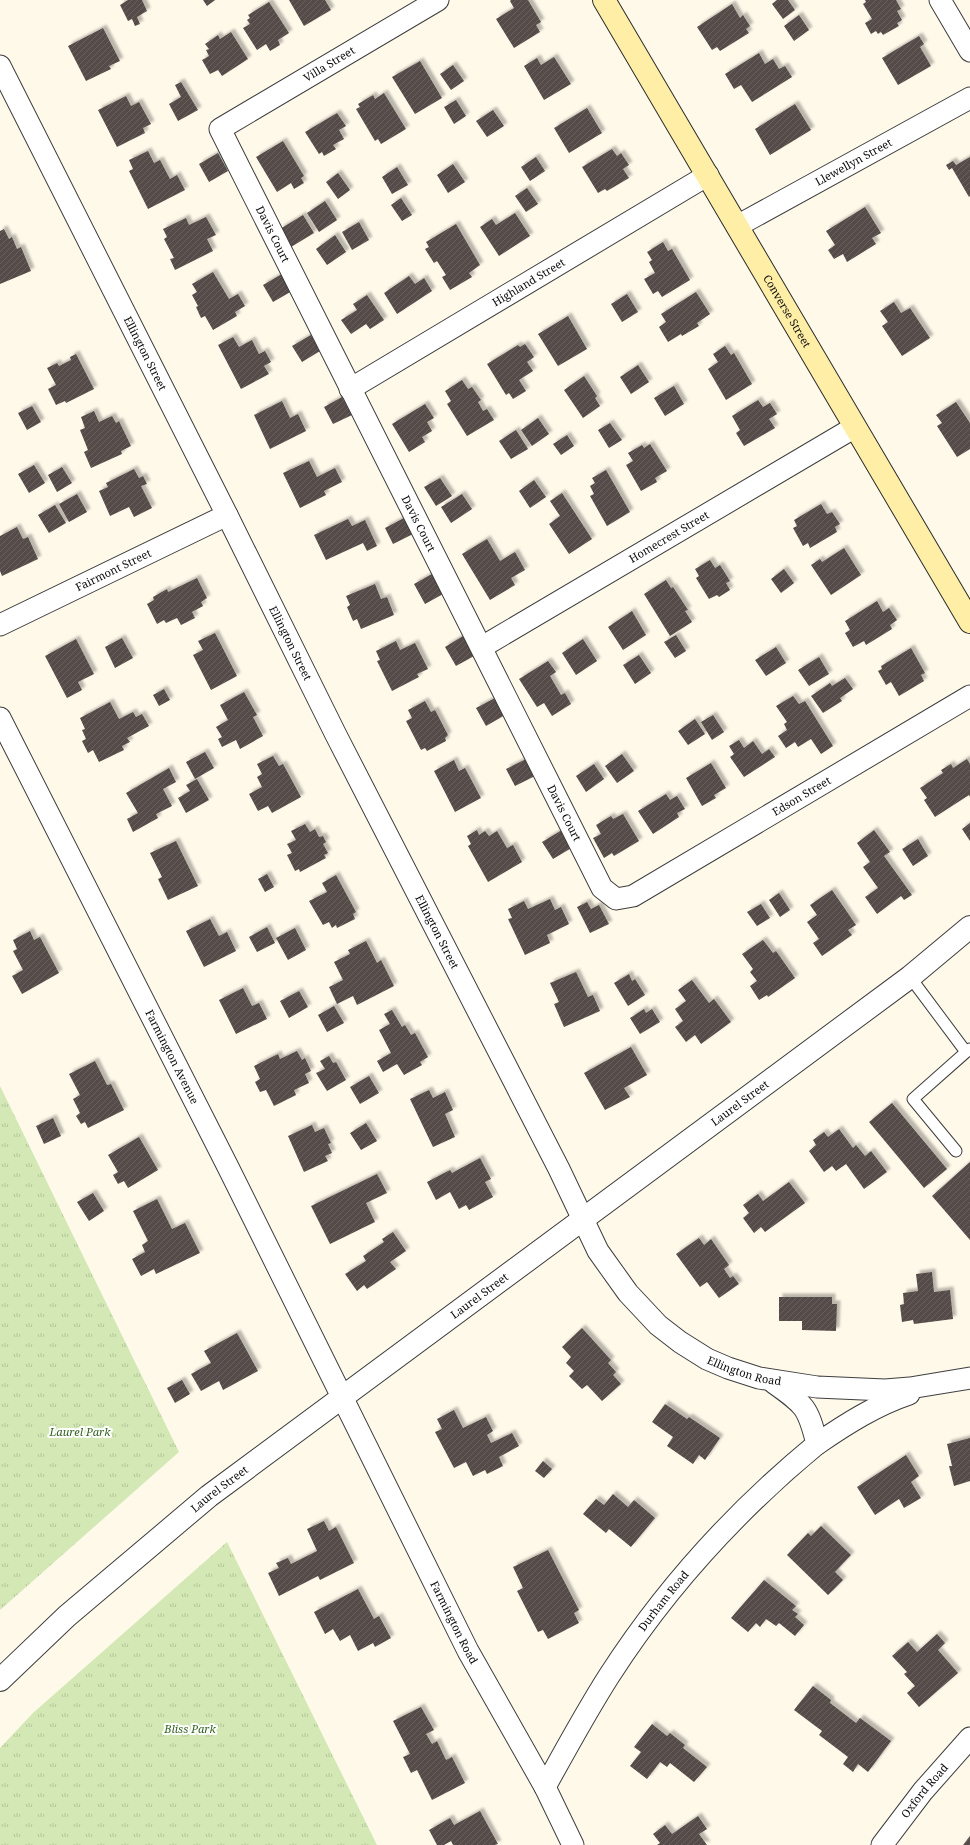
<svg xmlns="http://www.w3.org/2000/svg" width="970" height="1845" font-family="'Noto Serif',serif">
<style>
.park{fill:url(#park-tufts)}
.building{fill:url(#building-hatch);filter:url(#shadow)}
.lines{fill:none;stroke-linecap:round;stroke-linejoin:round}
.service-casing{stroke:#3e3e3e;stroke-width:13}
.minor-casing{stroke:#3e3e3e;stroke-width:23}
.tertiary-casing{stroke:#3e3e3e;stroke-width:24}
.secondary-casing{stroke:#2d2d2d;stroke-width:24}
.service{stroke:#fff;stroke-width:11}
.minor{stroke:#fff;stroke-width:21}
.tertiary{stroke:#fff;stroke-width:22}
.secondary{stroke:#feeea6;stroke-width:22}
.labels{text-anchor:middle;stroke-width:4;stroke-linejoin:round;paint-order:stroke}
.street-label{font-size:11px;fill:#0b0b0b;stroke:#fff}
.park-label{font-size:11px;font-style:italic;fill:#30621d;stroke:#fff}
</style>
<defs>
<pattern id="park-tufts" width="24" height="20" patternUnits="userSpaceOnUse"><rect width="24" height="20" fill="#d3e8b5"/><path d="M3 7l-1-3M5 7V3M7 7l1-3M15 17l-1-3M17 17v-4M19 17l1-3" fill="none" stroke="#b4c69a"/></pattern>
<pattern id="building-hatch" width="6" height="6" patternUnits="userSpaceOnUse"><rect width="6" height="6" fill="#544c48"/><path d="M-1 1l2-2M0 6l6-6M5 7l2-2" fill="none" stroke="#68615e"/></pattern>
<filter id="shadow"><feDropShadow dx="3.5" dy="-3.5" stdDeviation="1" flood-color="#0004"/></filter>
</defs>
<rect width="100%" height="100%" fill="#fff9ea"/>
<path class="park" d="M0 1086 179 1452 0 1610Z
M227 1542 377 1845H0V1748L33 1713Z"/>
<path class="building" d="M128 0H142L147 11 137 17 140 24 135 26 132 19 128 21 120 5Z
M203 0H215L207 6Z
M289 0H325L331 10 304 26Z
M511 0H528L541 22 536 25 540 32 514 48 496 19 514 8 510 1Z
M777 0H788L795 10 783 19 772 4Z
M865 0H896L901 9 897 11 902 20 897 23 899 26 883 35 881 32 878 34 876 31 871 34 865 23 872 19 863 4 866 2Z
M269 2 289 33 278 40 280 45 270 51 266 44 257 50 243 28 250 24 247 20 250 18 248 15Z
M732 4 740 18 743 15 750 26 746 29 749 33 720 51 717 47 712 50 697 27Z
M799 15 809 30 794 41 784 26Z
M103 28 120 61 109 66 111 69 86 81 68 46Z
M231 32 248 59 222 76 218 70 210 74 202 60 209 56 206 50 209 49 205 44 218 35 220 39Z
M919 36 924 44 920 47 931 66 898 85 882 58Z
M759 53 765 64 773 59 779 69 785 66 792 77 752 102 741 85 734 89 725 74Z
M554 57 571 84 544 100 524 66 537 58 541 65Z
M420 61 442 98 415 114 392 77Z
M453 65 464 81 451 90 440 74Z
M181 82 198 110 178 121 169 104 181 97 175 85Z
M384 93 406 129 381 144 378 139 375 141 356 109 360 107 358 104 373 95 375 99Z
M126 96 131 106 139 102 151 124 143 128 145 133 117 147 98 110Z
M456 100 466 116 454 124 444 107Z
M795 104 811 130 770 155 755 129Z
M587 108 602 133 569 153 554 128Z
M493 110 504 126 487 137 476 121Z
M337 113 346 126 339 130 344 139 333 145 336 149 324 156 322 152 319 154 305 132Z
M283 141 304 176 301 178 304 183 294 189 291 183 277 192 256 157Z
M612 149 617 156 621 153 629 165 623 169 629 178 607 191 605 189 598 193 582 167Z
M148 151 154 163 160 160 170 179 177 175 185 190 148 209 129 171 133 169 129 160Z
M218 153 228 171 209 182 199 164Z
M536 157 545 171 530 181 521 167Z
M970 157V196L969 197 952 168 949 170 946 165 953 161 956 165Z
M453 164 465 182 448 193 437 175Z
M397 167 408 185 392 194 382 177Z
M338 173 350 190 338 199 326 182Z
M527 188 538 204 526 212 515 196Z
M401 198 412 215 402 221 391 205Z
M325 201 337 220 319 232 307 213Z
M865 207 881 233 872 238 876 244 847 262 843 254 834 259 828 250 835 245 826 231Z
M515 213 530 236 499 256 480 227 492 219 496 225Z
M303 215 314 233 291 247 280 229Z
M206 217 216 235 207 239 213 251 175 270 170 259 174 258 164 239 167 237 163 229 186 218 189 225Z
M359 222 369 240 352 250 342 232Z
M456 224 480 265 469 273 472 277 450 290 442 277 446 275 437 261 434 263 425 249 429 247 426 242Z
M4 229 9 239 12 237 17 249 21 247 31 271 0 284V231Z
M335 235 346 252 327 265 316 249Z
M663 242 668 251 672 249 690 280 662 297 658 291 653 294 644 279 655 273 649 262 652 260 647 252Z
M213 272 229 299 238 294 245 306 235 312 237 316 213 330 205 316 201 318 196 307 198 306 192 295 197 292 192 284Z
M282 274 292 291 273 302 263 285Z
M409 276 415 284 424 278 432 291 397 314 384 293Z
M696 292 710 314 697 323 699 326 682 336 681 334 668 342 659 327 666 322 661 314Z
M627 294 638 312 622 322 611 304Z
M367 295 384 320 370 329 366 324 351 334 341 320 357 310 353 304Z
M894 302 901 313 910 308 930 338 902 356 882 326 888 322 880 311Z
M568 316 587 349 558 366 538 334Z
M311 335 320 351 302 362 292 346Z
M233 337 239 347 252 340 259 354 265 351 271 362 264 366 269 374 241 389 218 345Z
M525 344 534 357 527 362 533 371 519 380 526 391 513 399 509 393 506 395 487 364 518 345 520 347Z
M725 346 731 355 734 353 752 384 726 400 708 369 718 362 713 354Z
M76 354 94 389 66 403 65 401 56 405 48 389 56 385 47 368 57 363 59 366 71 360 70 357Z
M638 365 649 382 631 394 620 377Z
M584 376 597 396 595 398 600 406 583 418 564 390Z
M462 380 468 389 472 387 481 400 478 402 483 411 487 409 494 420 467 436 447 404 451 401 445 391Z
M674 386 684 404 665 416 654 398Z
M342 397 352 415 333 424 324 407Z
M758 400 763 407 770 403 777 414 769 419 775 428 744 446 736 433 740 430 732 416Z
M282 401 290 418 298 414 306 431 270 449 254 415Z
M956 402 970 423V449L957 457 937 426 942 423 936 415Z
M425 404 434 418 427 422 432 431 422 437 425 442 409 452 392 424Z
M32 406 41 422 27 430 18 413Z
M94 411 99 422 112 416 116 423 119 421 131 446 121 451 122 454 91 468 84 452 88 450 80 430 85 428 81 417Z
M538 418 549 434 532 446 521 430Z
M610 423 622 440 609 448 598 430Z
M516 430 528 449 511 459 499 441Z
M567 435 574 446 561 455 553 444Z
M650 444 667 471 655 478 657 482 641 491 626 465 633 461 628 453 642 445 644 448Z
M309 461 317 477 335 468 342 482 324 491 326 495 300 508 283 473Z
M34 465 45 483 29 493 18 474Z
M62 467 72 483 57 492 48 475Z
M134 469 139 478 143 476 147 484 141 486 152 508 134 517 129 507 110 516 99 491 108 487 106 483Z
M606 470 630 512 607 526 590 496 594 494 590 486 595 483 592 478Z
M440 478 452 496 436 506 424 487Z
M534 480 546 497 530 508 519 491Z
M562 493 592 539 569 554 549 524 560 516 550 501Z
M77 494 87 512 69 522 59 504Z
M462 494 472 509 451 523 441 507Z
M821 504 827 514 832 512 840 524 835 527 837 532 810 548 808 543 803 546 793 528 797 526 794 520Z
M55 505 66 523 49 533 38 515Z
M404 518 413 534 393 544 385 528Z
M348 519 352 526 365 520 377 546 367 551 363 543 326 560 314 535Z
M17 527 23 539 28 537 38 559 2 576 0 571V536Z
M487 539 500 561 515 552 525 570 511 578 515 585 490 600 462 554Z
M844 548 861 575 831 595 811 565 820 559 822 562Z
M710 560 715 568 720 565 730 581 726 583 730 590 719 597 717 595 709 599 696 578 699 576 695 569Z
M784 569 794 583 781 593 771 579Z
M432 574 443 594 425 604 414 584Z
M197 578 207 598 201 602 203 606 192 612 195 618 181 625 177 618 166 623 164 620 157 624 147 604 154 600 153 597 167 589 168 592Z
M666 580 671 588 673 587 688 610 685 611 692 622 670 636 644 594Z
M375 584 381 599 387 597 394 615 361 629 357 619 353 621 347 607 350 605 346 596Z
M877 601 883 612 889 608 897 620 890 625 892 629 866 645 864 641 853 647 845 633 850 630 845 621Z
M632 611 646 635 623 650 608 627Z
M215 633 237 676 211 690 193 655 203 650 198 641Z
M676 635 686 651 675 658 664 642Z
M463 636 474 656 456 666 445 647Z
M122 638 133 658 115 668 105 647Z
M76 639 94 674 78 682 82 690 67 698 45 656Z
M583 639 597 661 576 675 562 653Z
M396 641 400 650 415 643 428 669 417 674 419 677 392 691 377 661 380 660 376 651Z
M776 647 786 663 766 676 755 660Z
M911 648 925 673 921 675 924 681 899 696 891 682 886 685 878 671 882 669 881 666Z
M639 655 651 673 635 684 623 665Z
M819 657 829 674 809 686 798 670Z
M548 661 556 672 550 676 561 695 565 693 571 704 552 716 544 703 537 707 519 679Z
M845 678 853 689 840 698 842 701 823 713 811 696 830 683 832 686Z
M164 689 170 700 159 706 153 695Z
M244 692 257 715 253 717 263 736 240 749 236 740 222 747 218 739 222 737 216 727 228 720 220 705Z
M793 696 799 704 805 701 833 746 821 754 811 739 798 747 795 742 786 748 778 736 787 730 784 724 787 722 776 706Z
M495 698 505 715 486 726 476 708Z
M425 701 431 712 435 710 448 735 445 738 446 741 427 751 425 748 421 750 406 721 412 718 408 710Z
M110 702 119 719 133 712 136 717 142 714 149 726 127 738 130 742 122 746 124 750 99 762 93 750 88 753 82 741 86 739 82 730 85 729 80 718Z
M713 715 724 732 712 740 701 722Z
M695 719 705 734 688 745 678 731Z
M739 740 744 748 753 741 762 754 769 749 775 757 744 777 730 757 734 754 729 746Z
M205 752 214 768 195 779 186 762Z
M622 754 634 771 617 783 605 766Z
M273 756 279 766 283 764 301 797 272 813 268 806 258 811 249 794 262 787 257 777 262 774 257 764Z
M526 759 535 776 515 786 506 769Z
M967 759 970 764V797L969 795 935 817 924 800 927 798 920 788 943 773 941 770 951 764 953 768Z
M454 760 459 771 465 768 481 798 455 812 434 771Z
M711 763 726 788 714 795 716 798 702 806 686 778Z
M594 764 604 779 586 792 576 776Z
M169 768 176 782 163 789 172 806 156 814 158 818 133 832 127 819 138 813 126 793Z
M197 779 209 800 186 813 178 798 190 791 186 785Z
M666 794 670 800 677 796 685 809 677 813 679 817 653 834 638 811Z
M623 814 639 841 614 856 612 853 604 858 593 838 601 834 596 825 611 816 613 819Z
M970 823V841L962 829Z
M305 824 310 832 315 829 319 837 323 836 326 842 323 844 328 853 324 855 326 858 300 872 299 869 295 871 287 855 292 853 287 844 296 840 291 831Z
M477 830 479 835 485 831 489 836 497 831 507 848 513 845 522 862 488 882 468 846 471 844 467 836Z
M562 830 573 847 553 859 542 842Z
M874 830 890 852 884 856 912 895 904 900 901 896 877 914 865 897 878 888 863 867 870 862 857 843Z
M918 839 928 856 913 866 902 849Z
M176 841 198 886 168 900 158 879 162 877 150 853Z
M267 874 274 887 265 892 258 879Z
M336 875 356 912 353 914 355 919 337 928 336 925 332 928 329 922 323 925 309 901 327 892 322 883Z
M832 890 856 925 848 930 852 935 822 956 813 943 819 939 807 922 817 915 810 905Z
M779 893 790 910 780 917 769 900Z
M550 899 555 910 561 907 569 924 547 935 550 943 525 955 508 919 512 918 508 909 524 901 528 909Z
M587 902 591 909 599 905 609 924 590 933 577 907Z
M761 904 770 918 757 926 747 912Z
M210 919 219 936 227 932 236 951 204 967 186 931Z
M267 927 275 943 257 952 249 937Z
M295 928 306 950 288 960 276 938Z
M30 931 34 940 40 937 59 973 22 994 12 976 23 970 13 951 17 949 13 940Z
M763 940 773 953 776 951 795 978 768 997 767 995 759 1000 750 986 757 981 750 972 753 969 742 954Z
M366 941 377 963 381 960 394 986 357 1005 353 996 337 1004 329 987 343 980 334 962 350 954 348 950Z
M576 972 588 997 593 995 600 1011 564 1027 554 1004 559 1002 550 983Z
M629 974 632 981 635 979 645 995 628 1006 614 983Z
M692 980 709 1003 714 999 731 1022 701 1044 695 1035 686 1042 675 1027 683 1021 675 1009 686 1001 678 990Z
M243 988 252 1006 259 1003 267 1019 236 1034 219 1000Z
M299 991 308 1007 289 1018 280 1001Z
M334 1006 344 1023 327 1032 318 1015Z
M644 1009 646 1013 652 1009 660 1022 640 1034 630 1018Z
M392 1010 402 1027 405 1025 411 1035 415 1033 428 1057 420 1062 422 1065 404 1075 397 1064 383 1072 377 1061 391 1053 379 1030 390 1024 384 1014Z
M631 1047 647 1075 624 1088 630 1097 605 1110 584 1073Z
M297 1051 302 1060 305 1058 311 1071 305 1074 309 1083 294 1090 296 1095 274 1106 266 1090 260 1092 255 1082 260 1079 254 1066 278 1054 280 1059Z
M329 1056 333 1063 336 1062 346 1080 327 1091 316 1073 325 1069 320 1061Z
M95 1061 107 1085 111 1084 124 1110 88 1128 85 1122 81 1124 76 1116 80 1113 73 1099 80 1095 69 1074Z
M369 1076 379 1093 360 1104 350 1087Z
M429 1090 433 1098 445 1092 453 1110 445 1114 455 1137 433 1147 410 1099Z
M892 1103 947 1169 924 1188 869 1122Z
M53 1118 61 1136 44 1144 36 1126Z
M366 1123 377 1141 361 1150 350 1133Z
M312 1125 315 1132 324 1128 331 1143 328 1144 332 1153 325 1156 328 1161 304 1172 288 1136Z
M839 1129 853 1148 856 1145 865 1156 871 1151 887 1172 864 1189 846 1164 836 1171 832 1166 824 1172 809 1151 816 1145 813 1140 824 1132 828 1137Z
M139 1137 158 1170 128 1188 124 1181 118 1184 113 1175 118 1172 108 1155Z
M480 1158 491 1179 485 1182 493 1197 469 1210 466 1205 459 1209 450 1192 436 1200 427 1182 450 1170 452 1173Z
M970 1162V1240L932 1196Z
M377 1174 387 1193 366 1203 375 1222 330 1244 311 1206Z
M789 1182 805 1203 765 1232 761 1227 754 1233 743 1218 749 1213 743 1205 758 1194 763 1201Z
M93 1193 104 1211 89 1221 77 1202Z
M157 1199 172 1229 185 1223 200 1253 156 1274 154 1269 141 1276 132 1259 145 1252 142 1245 148 1241 133 1211Z
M393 1232 406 1251 390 1262 396 1269 367 1289 364 1285 357 1291 345 1274 366 1261 363 1256 384 1242 382 1239Z
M699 1238 704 1245 711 1239 729 1265 724 1269 730 1278 733 1276 739 1284 719 1298 707 1282 700 1287 676 1254Z
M932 1272 934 1292 950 1290 953 1319 914 1324 913 1320 902 1322 900 1305 904 1304 903 1293 918 1291 916 1274Z
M779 1297H832V1304H837L836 1331 802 1330V1321H779Z
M582 1328 611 1360 608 1363 616 1372 613 1375 621 1384 602 1401 587 1385 582 1389 569 1376 574 1371 566 1363 571 1357 562 1347Z
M237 1333 258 1371 223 1390 219 1381 201 1391 191 1374 211 1363 204 1351Z
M182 1380 190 1394 175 1403 167 1388Z
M665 1404 687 1419 689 1417 720 1438 705 1460 699 1455 693 1464 667 1446 673 1437 652 1422Z
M454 1410 463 1428 486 1417 493 1431 487 1435 491 1443 512 1433 519 1446 499 1457 503 1466 487 1474 485 1470 473 1476 466 1462 454 1468 435 1432 442 1429 437 1419Z
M970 1438V1481L954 1486 949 1466H952L947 1444Z
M906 1455 919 1476 911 1482 921 1498 904 1508 899 1499 875 1515 857 1487Z
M543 1461 552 1469 544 1478 535 1471Z
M613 1494 628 1507 634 1500 655 1518 631 1547 609 1529 606 1533 583 1514 596 1499 604 1505Z
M324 1521 329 1531 336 1527 354 1563 320 1580 318 1576 279 1596 268 1573 279 1568 276 1563 288 1558 291 1564 317 1551 307 1529Z
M821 1526 851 1555 835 1572 843 1580 828 1595 787 1555 808 1533 811 1536Z
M548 1550 579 1610 574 1613 579 1623 548 1639 543 1630 538 1632 517 1591 523 1588 513 1567Z
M764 1580 796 1606 792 1610 798 1614 795 1617 804 1625 795 1636 779 1623 776 1626 766 1619 760 1627 756 1623 748 1632 731 1618Z
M358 1589 374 1619 379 1616 391 1638 375 1647 373 1643 358 1651 350 1635 340 1641 333 1629 325 1634 314 1612Z
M937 1634 945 1643 938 1650 958 1673 919 1707 907 1693 915 1686 904 1674 907 1672 892 1656 908 1642 917 1652Z
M813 1686 831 1700 830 1703 856 1723 860 1718 891 1741 868 1772 858 1764 853 1772 843 1764 848 1757 819 1735 822 1731 794 1710Z
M421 1707 434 1730 426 1734 432 1744 437 1741 446 1760 452 1757 465 1783 432 1800 417 1770 411 1773 403 1757 410 1754 393 1721Z
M652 1724 667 1736 670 1733 685 1745 683 1748 707 1767 694 1782 670 1763 667 1767 660 1762 647 1779 630 1766 641 1752 634 1747Z
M480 1811 498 1844 495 1845H453L451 1841 444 1845H437L429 1830 450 1818 454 1825Z
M698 1816 707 1829 699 1834 707 1845H657L660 1843 653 1834 665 1825 672 1834Z
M970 1836V1845H963Z"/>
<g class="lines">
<g class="service-casing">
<path id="service" d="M910 977 966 1052 970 1049
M956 1151 913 1099 966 1052"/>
</g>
<g class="minor-casing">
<g id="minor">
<path id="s1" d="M438 0 220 129 602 888 616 899 633 896 970 696"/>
<path d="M940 0 970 51"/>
<path id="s2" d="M0 66 227 515 336 735 559 1169 598 1251 628 1293 658 1325 680 1342 707 1359 728 1368 759 1378 817 1387 885 1390 910 1388 970 1378"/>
<path id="s3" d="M737 226 970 98"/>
<path id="s4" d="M350 389 708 175"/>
<path id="s5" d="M0 625 227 515"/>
<path id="s6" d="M482 647 855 427"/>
<path id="s7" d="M0 718 228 1167 468 1651 545 1787 573 1845"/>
<path d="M817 1444C846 1424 876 1405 909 1394"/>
<path id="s8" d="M545 1787C566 1749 586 1712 609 1676 665 1589 737 1510 817 1444 808 1407 805 1405 774 1383"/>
<path id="s9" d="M882 1845 923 1791 970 1738"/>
</g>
</g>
<g class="tertiary-casing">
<g id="tertiary">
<path id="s10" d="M0 1680 67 1616 209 1496 910 977 970 927"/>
</g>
</g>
<g class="secondary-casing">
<g id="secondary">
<path id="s11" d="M604 0 970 622"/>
</g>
</g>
<use href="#service" class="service"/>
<use href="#minor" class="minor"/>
<use href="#tertiary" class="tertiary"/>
<use href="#secondary" class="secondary"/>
</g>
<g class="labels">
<g class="street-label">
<text transform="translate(329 64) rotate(-31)" y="4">Villa Street</text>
<text dy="4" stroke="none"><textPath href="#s3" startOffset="133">Llewellyn Street</textPath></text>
<text dy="4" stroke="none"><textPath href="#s1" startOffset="371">Davis Court</textPath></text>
<text dy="4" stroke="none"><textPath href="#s4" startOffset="208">Highland Street</textPath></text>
<text dy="4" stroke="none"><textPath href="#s11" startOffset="361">Converse Street</textPath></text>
<text dy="4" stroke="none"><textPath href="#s2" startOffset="322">Ellington Street</textPath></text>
<text dy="4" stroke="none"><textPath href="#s1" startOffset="695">Davis Court</textPath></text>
<text dy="4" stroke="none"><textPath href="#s6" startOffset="217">Homecrest Street</textPath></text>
<text dy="4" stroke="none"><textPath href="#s5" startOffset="126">Fairmont Street</textPath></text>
<text dy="4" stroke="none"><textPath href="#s2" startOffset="646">Ellington Street</textPath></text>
<text dy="4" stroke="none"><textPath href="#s1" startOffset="1334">Edson Street</textPath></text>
<text dy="4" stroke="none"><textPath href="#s1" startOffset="1019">Davis Court</textPath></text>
<text dy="4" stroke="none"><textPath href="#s2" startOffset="970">Ellington Street</textPath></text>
<text dy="4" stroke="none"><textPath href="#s7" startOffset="380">Farmington Avenue</textPath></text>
<text dy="4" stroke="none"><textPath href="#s10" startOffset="939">Laurel Street</textPath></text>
<text dy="4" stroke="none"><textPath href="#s10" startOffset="615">Laurel Street</textPath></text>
<text dy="4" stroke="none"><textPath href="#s2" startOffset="1522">Ellington Road</textPath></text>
<text dy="4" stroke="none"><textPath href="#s10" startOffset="291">Laurel Street</textPath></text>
<text dy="4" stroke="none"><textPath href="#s8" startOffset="221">Durham Road</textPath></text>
<text dy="4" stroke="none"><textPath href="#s7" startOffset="1012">Farmington Road</textPath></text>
<text dy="4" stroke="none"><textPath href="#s9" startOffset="69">Oxford Road</textPath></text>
</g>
<g class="park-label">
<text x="80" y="1436">Laurel Park</text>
<text x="190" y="1733">Bliss Park</text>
</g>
</g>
</svg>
